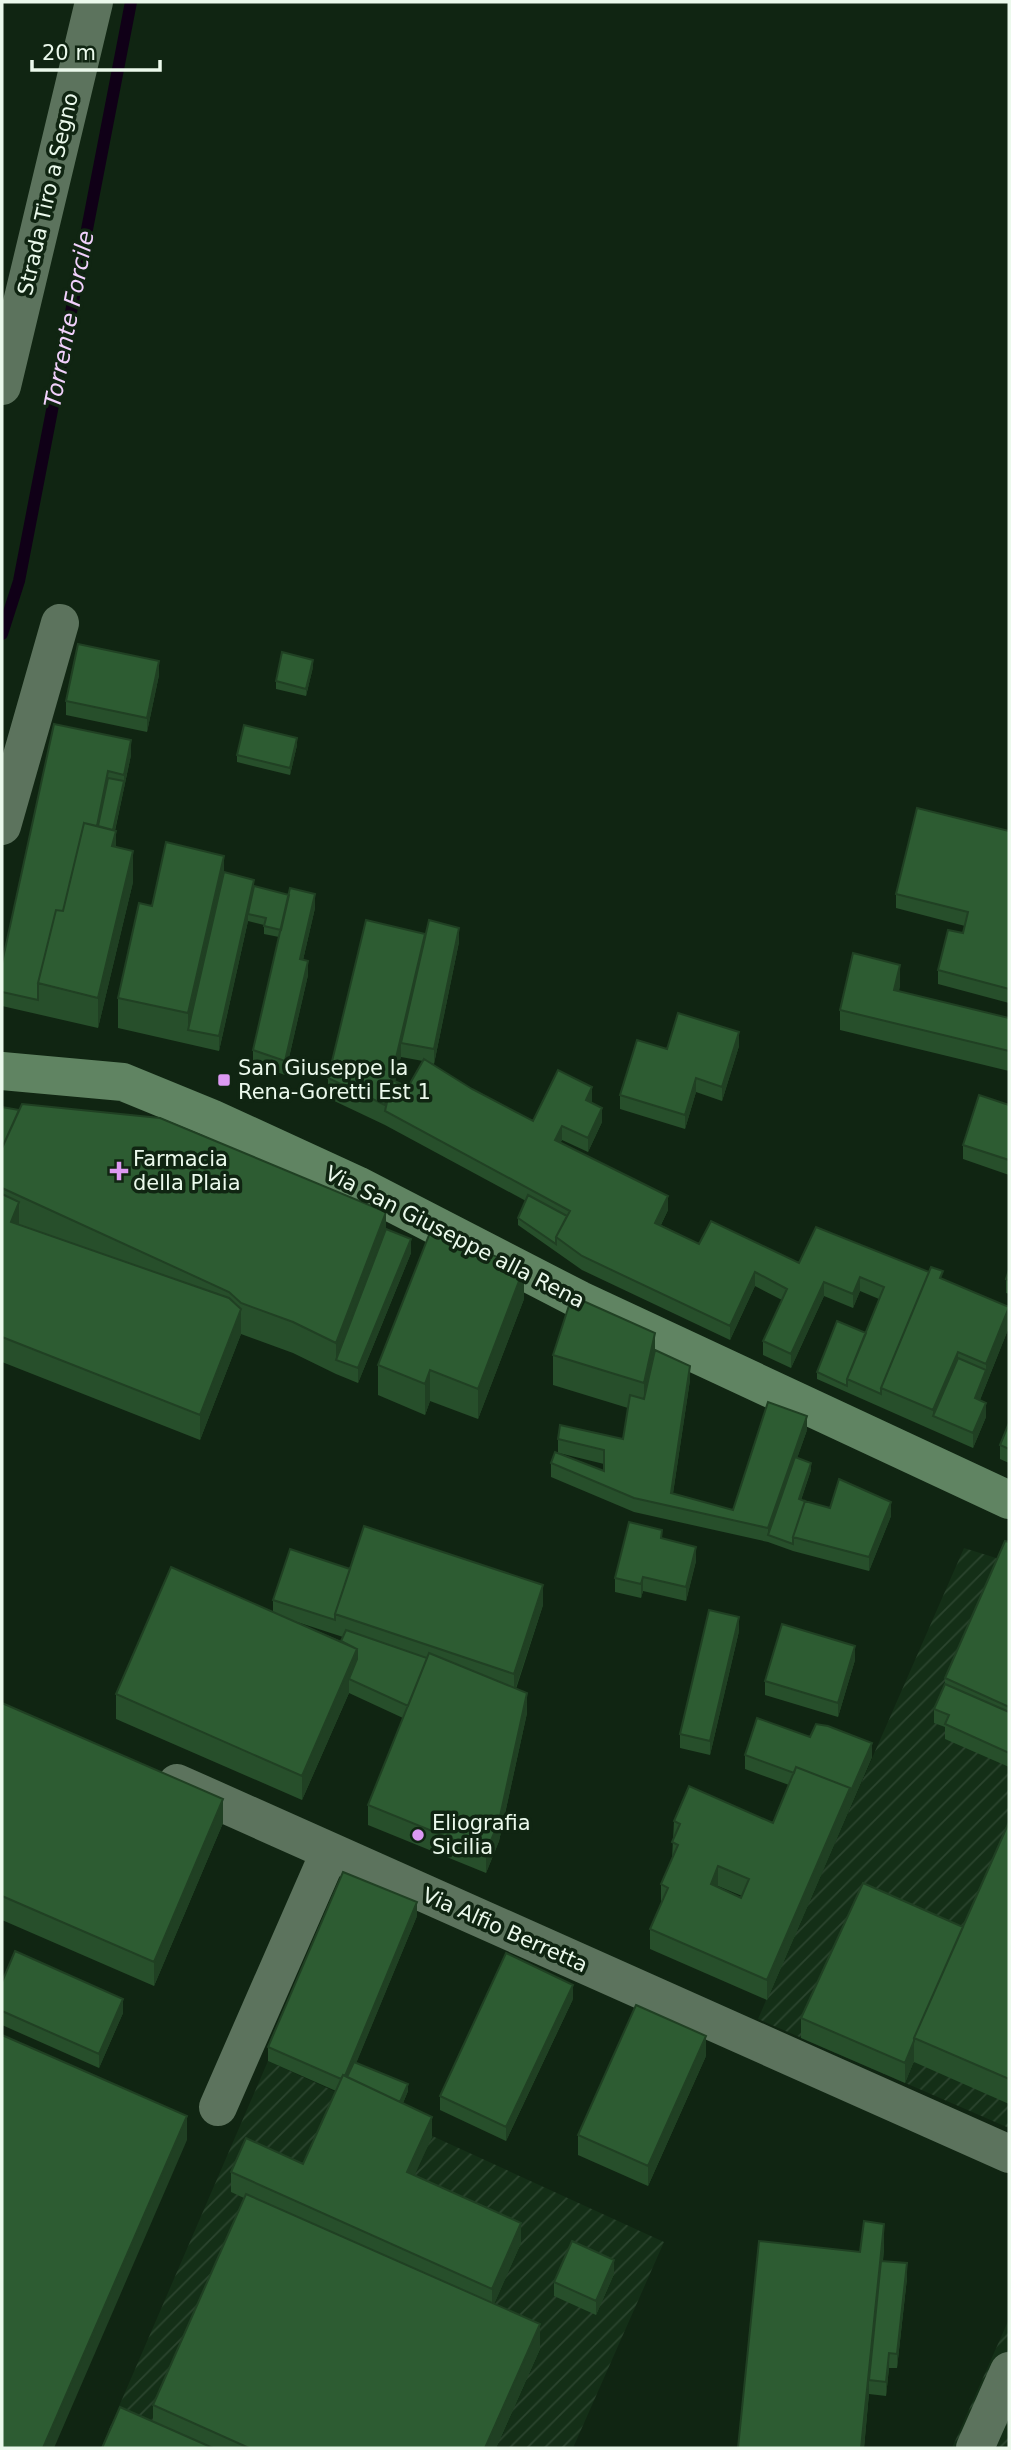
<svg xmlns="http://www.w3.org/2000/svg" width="1011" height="2450" font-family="'DejaVu Sans',sans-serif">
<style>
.industrial{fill:url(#industrial-furrows)}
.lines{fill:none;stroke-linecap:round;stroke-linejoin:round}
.stream{stroke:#100017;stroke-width:12}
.minor{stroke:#5c735d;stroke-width:38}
.secondary{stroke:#608462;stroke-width:38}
.wall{fill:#274f2b;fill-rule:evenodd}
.shaded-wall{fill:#204023}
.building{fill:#2d5c32;stroke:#204023;stroke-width:2;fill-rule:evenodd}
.poi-dot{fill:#dd99f3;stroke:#102512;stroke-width:2.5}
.labels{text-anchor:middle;stroke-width:7;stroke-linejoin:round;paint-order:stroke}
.street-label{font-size:21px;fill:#ebf9ec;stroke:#102512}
.poi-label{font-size:21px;fill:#ebf9ec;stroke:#102512;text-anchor:start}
.water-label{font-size:23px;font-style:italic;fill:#f2d1fd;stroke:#102512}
</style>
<defs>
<pattern id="industrial-furrows" width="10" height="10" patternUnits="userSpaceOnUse" patternTransform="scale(1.75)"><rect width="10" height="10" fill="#142f17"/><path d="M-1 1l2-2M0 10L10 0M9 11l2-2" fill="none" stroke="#2b442e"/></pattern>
</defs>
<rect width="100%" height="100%" fill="#102512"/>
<path class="industrial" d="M964 1548 1009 1562V2128L758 2019Z
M268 2061 664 2242 573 2448H101Z
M1009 2319V2448H952Z"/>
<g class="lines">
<path class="stream" d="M2 634 19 581 131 2"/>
<path class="minor" d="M2 386 94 2
M2 826 60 623
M177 1783 1009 2154
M218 2107 329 1853
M975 2448 1009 2371"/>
<path class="secondary" d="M2 1071 123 1082 211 1118 357 1185 580 1300 1009 1500"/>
</g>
<path class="wall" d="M313 667 306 696 276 689V681Z
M159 675 147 732 66 715V701Z
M54 724 131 755 115 831 116 847 133 882 98 1028 2 1006V963Z
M297 745 290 775 237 762V755Z
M1009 831V1003L938 984V970L963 933 965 926 896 908V894Z
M224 872 254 886 315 908 303 960 308 975 285 1075 253 1064V1050L279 937 264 934V925L248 921 219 1051 118 1028V998L152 906Z
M425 940 459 942 434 1064 431 1063 472 1089 533 1121 592 1101 591 1103 602 1122 588 1152 562 1140 560 1143 668 1210 661 1225 699 1244 799 1263 943 1280 1009 1327 980 1400 986 1417 973 1448 817 1379V1372L866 1333 879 1299 860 1291 853 1308 824 1296 791 1368 763 1355V1341L782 1300 755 1286 730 1340 582 1270 518 1225V1218L526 1201 385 1125 328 1098V1078ZM401 1056V1057L423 1061 408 1087 395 1081Z
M900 985 899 991 1009 1018V1071L840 1030V1010Z
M739 1046 722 1101 696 1092 685 1129 620 1109V1095L667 1049Z
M1009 1105V1175L963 1159V1145Z
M2 1107 386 1229 411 1253 358 1383 336 1374 293 1353 241 1334 200 1440 2 1362Z
M1009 1270V1294L1006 1293V1279Z
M524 1299 478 1419 430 1401 425 1415 378 1395V1365Z
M655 1350 690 1380 673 1493 733 1510 807 1430 797 1458 811 1470 801 1500 830 1508 891 1516 869 1571 793 1551 768 1542 634 1512 551 1477V1463L558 1453V1439H623L628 1408 553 1385V1355ZM559 1453 604 1464V1471Z
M1009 1423V1463L1000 1459V1445Z
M662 1539 696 1561 686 1601 643 1591 641 1598 615 1592V1578Z
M1009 1542V1767L945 1739V1727L934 1723V1709L945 1684V1678Z
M350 1569 543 1605 516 1689 527 1713 499 1841 486 1873 368 1825V1805L403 1718 349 1693 302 1800 116 1719V1694L273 1612V1600ZM294 1621 343 1637 341 1641Z
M739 1631 710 1755 680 1748V1734Z
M855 1660 838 1717 765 1695V1681Z
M2 1703 223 1823 154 1986 2 1920Z
M810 1737 872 1757 767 2000 650 1949V1929L661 1904V1884L672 1859 674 1821 773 1823 789 1785 745 1769V1755ZM718 1886 742 1896 741 1898 718 1887Z
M1009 1822V2104L914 2062V2061L905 2083 801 2038V2018L963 1927Z
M417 1916 356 2063 408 2091 403 2103 432 2137 414 2175 521 2243 494 2304 540 2349 496 2448H102L153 2422V2405L244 2198 231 2192V2172L303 2164 336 2091 268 2061V2047Z
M2 1982 123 2013 99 2068 2 2025Z
M573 1999 506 2141 440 2110V2096Z
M706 2056 648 2186 578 2155V2135Z
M884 2248 883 2261 907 2278 897 2368H889L886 2396 869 2394V2393L864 2448 860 2252Z
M614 2274 596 2315 554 2296V2282Z"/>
<path class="shaded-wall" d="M313 660V667L306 696V689Z
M159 661V675L147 732V718Z
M297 738V745L290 775V768Z
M131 740V755L110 853V845L124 781V775Z
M116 831V862L112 846Z
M133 851V882L98 1028V998Z
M224 856V886L188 1030V1013Z
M254 880V894L248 914V921L219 1051V1036Z
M315 894V908L300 973V959Z
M459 928V942L434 1064V1049Z
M425 934V954L401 1043V1056L388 1113 385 1111V1125V1105Z
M308 961V975L285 1075V1061Z
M900 965V985L894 1010V990Z
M739 1032V1046L722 1101V1087Z
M696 1078V1092L685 1129V1115Z
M592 1087V1101L586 1114V1100Z
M602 1108V1122L588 1152V1138Z
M562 1126V1140L555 1155V1140Z
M668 1196V1210L655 1237V1223Z
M19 1202V1226L11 1222Z
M386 1212V1243L336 1360V1374V1343Z
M411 1239V1253L358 1383V1368Z
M524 1268V1299L478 1419V1389Z
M755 1272V1286L730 1340V1326Z
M860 1277V1291L853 1308V1294Z
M824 1282V1296L791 1368V1354Z
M1009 1307V1327L975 1412V1398L986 1370V1364Z
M241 1309V1334L200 1440V1415Z
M655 1333V1364L644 1413V1383Z
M958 1352V1372L933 1416V1410Z
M690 1366V1380L671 1507V1493Z
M430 1370V1401L425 1415V1384Z
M986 1403V1417L973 1448V1433Z
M807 1416V1430L770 1536 768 1535V1528Z
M811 1463V1470L799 1506V1499Z
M891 1502V1516L869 1571V1557Z
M696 1547V1561L686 1601V1587Z
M643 1577V1591L641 1598V1584Z
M543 1585V1605L514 1693V1674Z
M739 1617V1631L710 1755V1741Z
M855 1646V1660L838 1717V1703Z
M357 1649V1673L349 1679V1693L302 1800V1776Z
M527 1693V1713L499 1841 486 1873V1853Z
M872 1743V1757L767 2000V1980L850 1788Z
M223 1799V1823L154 1986V1962Z
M718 1866V1886L711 1904V1884Z
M417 1902V1916L346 2088 343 2080Z
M573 1985V1999L506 2141V2127Z
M123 1999V2013L99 2068V2054Z
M706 2036V2056L648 2186V2166Z
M914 2041V2061L905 2083V2063Z
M408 2084V2091L396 2120V2112Z
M187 2116V2140L54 2448H43Z
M432 2117V2137L407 2192V2172Z
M521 2223V2243L492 2309V2289Z
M884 2224V2248L871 2380H869V2393L864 2448H861Z
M614 2260V2274L596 2315V2301Z
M907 2263V2278L897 2368V2354Z
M540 2324V2349L496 2448H485Z
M889 2353V2368L886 2396V2382Z"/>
<path class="building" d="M78 644 159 661 147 718 66 701Z
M282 652 313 660 306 689 276 681Z
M54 724 131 740 124 775 108 771 97 826 84 823 63 911 56 910 38 983V1000L2 992V963Z
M244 725 297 738 290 768 237 755Z
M108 778 124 781 113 830 98 826Z
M917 808 1009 831V989L938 970 948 930 963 933 968 912 896 894Z
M84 823 116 831 112 846 133 851 98 998 38 983 56 910 63 911Z
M166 842 224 856 188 1013 118 998 139 903 152 906Z
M224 872 254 880 219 1036 188 1030Z
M254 886 289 895 281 930 264 926 266 918 248 914Z
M290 888 315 894 300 959 308 961 285 1061 253 1050Z
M366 920 425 934 385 1105 328 1078Z
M429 920 459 928 434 1049 401 1043Z
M853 953 900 965 894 990 1009 1018V1051L840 1010Z
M678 1013 739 1032 722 1087 696 1078 685 1115 620 1095 637 1040 667 1049Z
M424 1059 472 1089 533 1121 558 1070 592 1087 586 1100 602 1108 588 1138 562 1126 555 1140 668 1196 655 1223 699 1244 711 1221 799 1263 816 1227 929 1272 881 1388V1394L847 1379 884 1287 860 1277 853 1294 824 1282 791 1354 763 1341 787 1289 755 1272 730 1326 582 1256 556 1237 570 1211 385 1111 392 1080 408 1087Z
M979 1095 1009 1105V1160L963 1145Z
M22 1104 160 1118 386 1212 336 1343 293 1322 241 1303 229 1292 2 1188V1148Z
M2 1107 19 1110 2 1148Z
M2 1194 19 1202 11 1222 229 1298 241 1309 200 1415 2 1337Z
M528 1195 567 1216 556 1237V1244L518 1218Z
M386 1229 411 1239 358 1368 336 1360Z
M431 1230 524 1268 478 1389 430 1370 425 1384 378 1365Z
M931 1267 943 1271 940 1278 1009 1307 986 1364 958 1352 933 1410 881 1388Z
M1009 1270V1280L1006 1279Z
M572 1296 655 1333 644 1383 553 1355Z
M837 1321 866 1333 847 1379V1386L817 1372Z
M655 1350 690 1366 671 1493 733 1510 768 1402 807 1416 768 1528 634 1498 551 1463 555 1452 604 1471V1450L558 1439 560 1425 623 1439 630 1395 644 1399Z
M958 1358 986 1370 975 1398 986 1403 973 1433 933 1416Z
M1009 1423V1449L1000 1445Z
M795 1457 811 1463 799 1499 807 1502 805 1501 793 1537V1544L768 1535Z
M839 1479 891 1502 869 1557 793 1537 805 1501 830 1508Z
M629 1522 662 1530 661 1538 696 1547 686 1587 643 1577 641 1584 615 1578Z
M364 1526 543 1585 514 1674 335 1614Z
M1005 1541 1009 1542V1707L945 1678Z
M290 1549 350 1569 335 1614V1620L273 1600Z
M171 1567 357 1649 302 1776 116 1694Z
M709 1610 739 1617 710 1741 680 1734Z
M782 1624 855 1646 838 1703 765 1681Z
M346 1630 427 1658 408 1706 349 1679 357 1659V1649L341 1641Z
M429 1653 527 1693 499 1821 486 1853 368 1805Z
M945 1684 1009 1712V1753L945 1724 949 1715 934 1709Z
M2 1703 223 1799 154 1962 2 1896Z
M757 1718 810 1737 816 1724 828 1726 872 1743 850 1793V1788L796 1767 794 1773 745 1755Z
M796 1767 850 1788 767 1980 650 1929 668 1888 661 1884 678 1845 672 1842 680 1824 674 1821 689 1786 773 1823ZM718 1866 749 1879 741 1898 711 1884Z
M1009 1822V2079L914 2038Z
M343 1872 417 1902 345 2076 343 2075 341 2079 268 2047Z
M863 1883 963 1927 914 2038V2041L905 2063 801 2018Z
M15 1951 123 1999 99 2054 2 2011V1982Z
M506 1953 573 1985 506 2127 440 2096Z
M636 2005 706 2036 648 2166 578 2135Z
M2 2035 187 2116 43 2448H2Z
M354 2062 408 2084 400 2102 347 2077Z
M343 2075 432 2117 407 2172 521 2223 492 2289 231 2172 246 2138 303 2164Z
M246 2194 540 2324 485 2448H249L153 2405Z
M864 2221 884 2224 861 2448H738L759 2241 860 2252Z
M572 2241 614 2260 596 2301 554 2282Z
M881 2261 907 2263 897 2354 889 2353 886 2382 869 2380Z
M120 2407 213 2448H102Z"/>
<g class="poi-dot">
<rect x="217" y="1073" width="14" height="14" rx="3.5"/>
<path d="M115.5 1160.5h7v7h7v7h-7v7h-7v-7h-7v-7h7z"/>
<circle cx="418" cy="1835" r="7"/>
</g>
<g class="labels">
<g class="street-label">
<text transform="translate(48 194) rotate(-77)" y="7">Strada Tiro a Segno</text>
<text transform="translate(455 1237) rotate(27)" y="7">Via San Giuseppe alla Rena</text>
<text transform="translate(505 1930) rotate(24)" y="7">Via Alfio Berretta</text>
</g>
<g class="poi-label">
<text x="238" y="1075">San Giuseppe la<tspan x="238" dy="24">Rena-Goretti Est 1</tspan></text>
<text x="133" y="1166">Farmacia<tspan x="133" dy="24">della Plaia</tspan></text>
<text x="432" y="1830">Eliografia<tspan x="432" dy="24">Sicilia</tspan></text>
</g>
<g class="water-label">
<text transform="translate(69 319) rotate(-79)" y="8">Torrente Forcile</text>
</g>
</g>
<rect width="1011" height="2450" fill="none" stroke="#ebf9ec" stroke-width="7"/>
<path d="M32 60v10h128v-10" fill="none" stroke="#ebf9ec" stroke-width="3.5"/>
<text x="42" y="60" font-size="21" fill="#ebf9ec" stroke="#102512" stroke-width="5" paint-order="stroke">20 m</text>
</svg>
